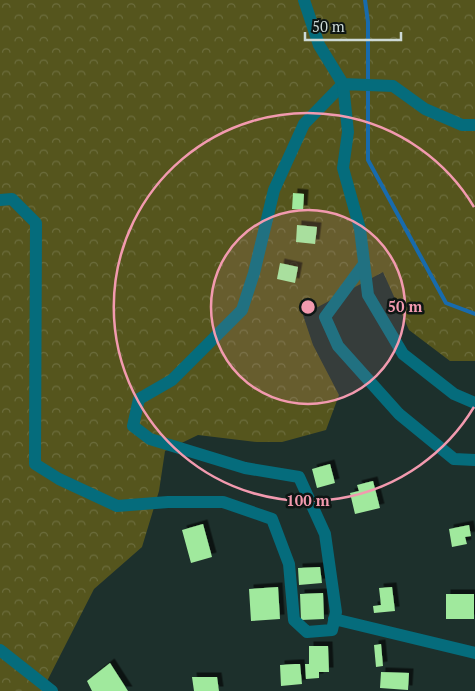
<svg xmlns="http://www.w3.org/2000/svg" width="475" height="691" font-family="'PT Serif',serif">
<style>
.forest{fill:url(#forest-crowns)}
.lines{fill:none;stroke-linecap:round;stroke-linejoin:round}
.stream{stroke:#186bac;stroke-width:4}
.building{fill:#a0e99d;filter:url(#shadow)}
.minor{stroke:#056c7c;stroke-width:12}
.tertiary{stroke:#056c7c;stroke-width:12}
.ring{fill:none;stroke:#f29aaf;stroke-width:2.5}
.centre{fill:#f29aaf;stroke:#0e1614;stroke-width:2.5}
.ring-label{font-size:15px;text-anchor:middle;font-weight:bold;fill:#f29aaf;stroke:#0e1614;stroke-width:5;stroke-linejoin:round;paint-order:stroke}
</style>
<defs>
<pattern id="forest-crowns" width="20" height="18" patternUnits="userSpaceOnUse" patternTransform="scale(1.25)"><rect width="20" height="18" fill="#55551d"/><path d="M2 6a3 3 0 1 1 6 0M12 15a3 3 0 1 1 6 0" fill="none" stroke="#6c6d3d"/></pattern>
<filter id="shadow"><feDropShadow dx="4.5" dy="-4.5" stdDeviation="0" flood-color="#0009"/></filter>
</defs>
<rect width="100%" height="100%" fill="#1d302c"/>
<path class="forest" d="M0 0H475V361H450L409 330 383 272 303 315 313 345 339 395 326 430 282 442H257L198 435 165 451 159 491 142 547 94 589 42 691H0Z"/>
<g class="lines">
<path class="stream" d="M365 0 368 22V160L446 303 475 314"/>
</g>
<path class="building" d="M293 193 304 194 303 210 292 209Z
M297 225 317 227 315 244 296 242Z
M280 263 298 267 295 283 277 279Z
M330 464 335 483 317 488 312 469Z
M373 481 380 508 355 514 350 493 359 491 357 485Z
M203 524 212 557 191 563 182 530Z
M469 525 471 536 465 537 467 544 452 547 449 529Z
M320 567 322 583 299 585 298 568Z
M278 587 280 619 251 621 249 589Z
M392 587 395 611 374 613 373 606 381 605 379 588Z
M323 593 324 619 301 620 300 594Z
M446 594H474V619H446Z
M381 644 383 666 376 667 374 645Z
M309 646H328L329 672H319V678L306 679 305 664H309Z
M110 663 128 691H92L87 681Z
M295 664H300L302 684 281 686 280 665Z
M381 672 409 673 408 690 380 688Z
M192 677H217L219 691H194Z"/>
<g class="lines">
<path class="minor" d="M0 200 12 199 36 223 35 464 59 479 117 506 168 502H223L272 519 289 564 294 620 307 632 332 630 336 612 325 534 299 477 245 468 150 439 133 426 139 399 172 380 242 310 254 273 274 190 304 124 343 84
M364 264 325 317 338 346 399 414 454 459 475 460
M334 619 475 653
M0 650 52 691"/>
<path class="tertiary" d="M304 0 319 45 343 84 348 132 343 168 360 229 368 295 403 354 454 394 475 403
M343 84 393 86 425 109 462 125H475"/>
</g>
<circle cx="308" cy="307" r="97" fill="#f29aaf" fill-opacity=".12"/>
<g class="ring">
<circle cx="308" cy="307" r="97"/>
<path d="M474 407A194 194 0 1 1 474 207"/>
</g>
<circle cx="308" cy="307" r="8" class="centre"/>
<g class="ring-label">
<text x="405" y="312">50 m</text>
<text x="308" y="506">100 m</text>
</g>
<path d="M305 32v8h96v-8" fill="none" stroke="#cdd9d6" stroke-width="2.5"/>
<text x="312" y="32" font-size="15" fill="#cdd9d6" stroke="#0e1614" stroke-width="4" paint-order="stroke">50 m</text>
</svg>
